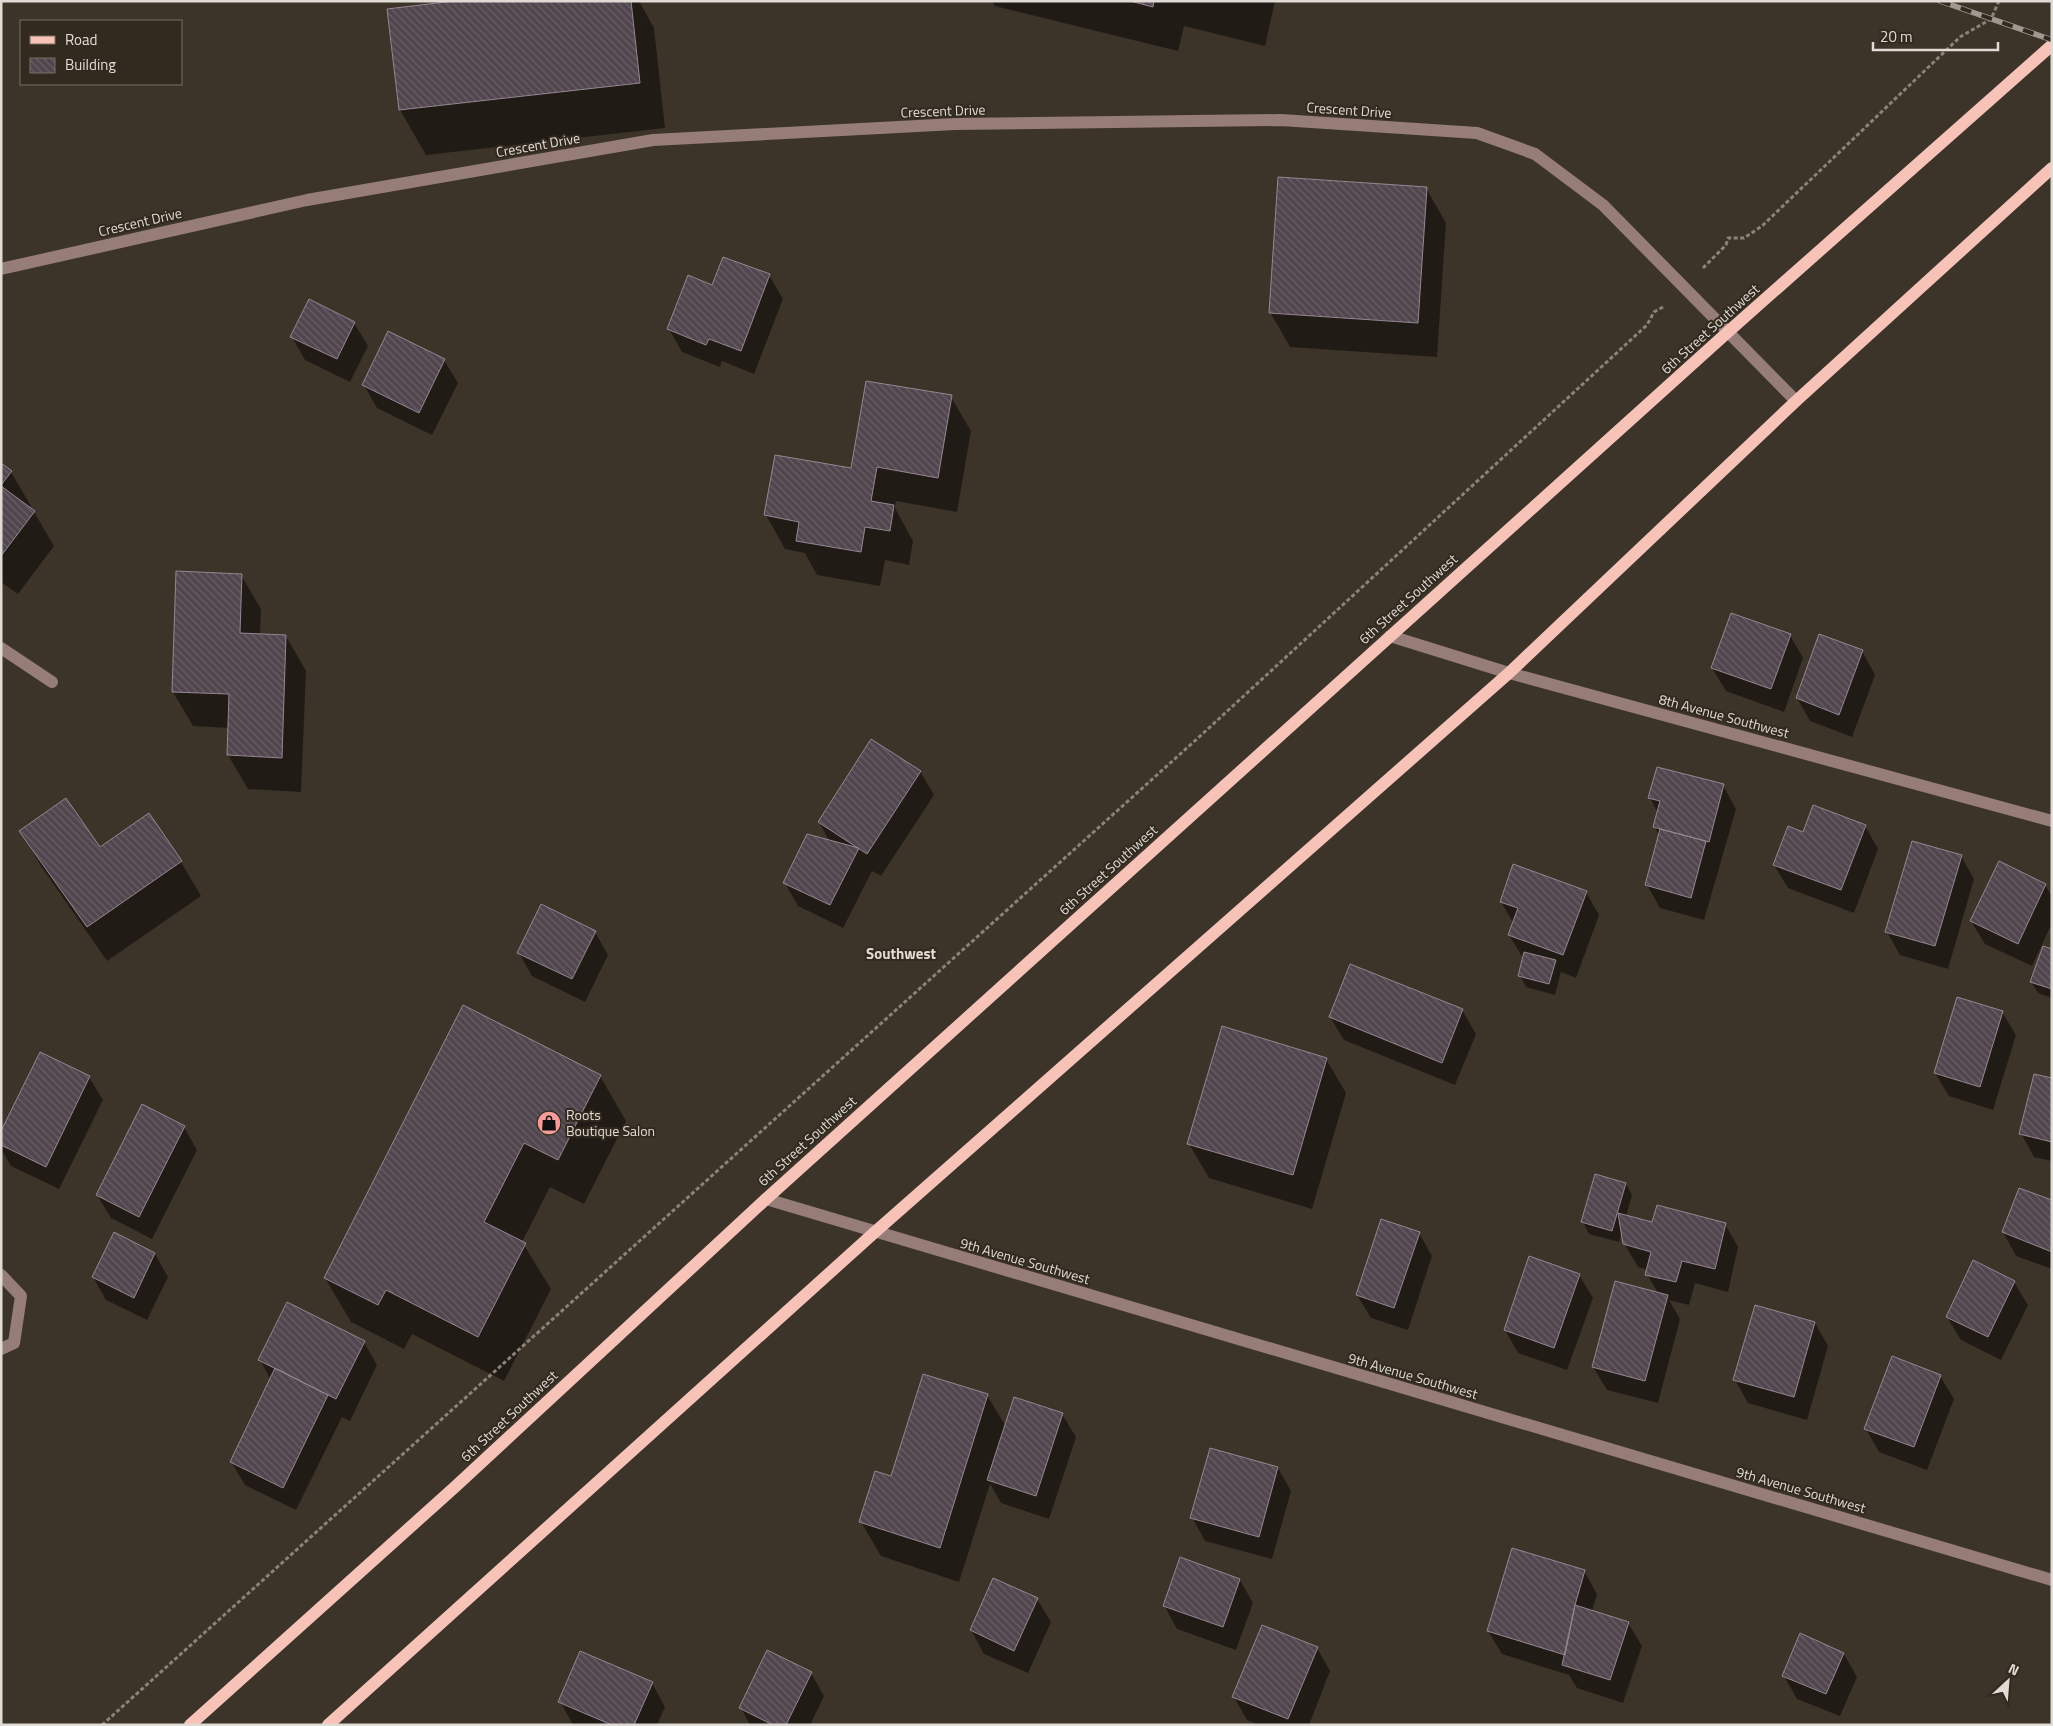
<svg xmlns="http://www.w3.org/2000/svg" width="2053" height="1726" font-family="'Titillium Web',sans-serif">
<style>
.shadow{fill:#0007}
.building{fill:url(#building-back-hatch);stroke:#958792}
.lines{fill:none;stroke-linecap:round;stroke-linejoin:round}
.path{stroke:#8b837a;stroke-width:3;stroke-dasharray:4 2.5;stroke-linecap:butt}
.minor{stroke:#967d78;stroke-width:12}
.major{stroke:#f7c3b9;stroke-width:12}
.rail-casing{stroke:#9f9990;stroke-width:5.5}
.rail{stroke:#322a1f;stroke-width:4;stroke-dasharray:11;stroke-linecap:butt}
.labels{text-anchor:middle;stroke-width:4;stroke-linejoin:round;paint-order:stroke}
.street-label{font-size:14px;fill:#e0dbd4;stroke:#322a1f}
.poi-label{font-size:14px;fill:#e0dbd4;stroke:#322a1f;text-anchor:start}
.neighbourhood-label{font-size:15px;font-weight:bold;fill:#e0dbd4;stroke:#322a1f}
</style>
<defs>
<pattern id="building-back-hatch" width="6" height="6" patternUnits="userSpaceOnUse" patternTransform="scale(1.25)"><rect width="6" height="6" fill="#51454e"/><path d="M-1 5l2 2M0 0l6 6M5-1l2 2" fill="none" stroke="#6a5f67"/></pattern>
</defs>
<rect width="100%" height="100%" fill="#3d3429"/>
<path class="shadow" d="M465 1H639L654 28 665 128 426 155 400 110Z
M992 1H1275L1265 46 1184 26 1178 51 995 6Z
M1426 188 1446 223 1437 357 1290 347 1270 312Z
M769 275 783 299 754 374 722 361 720 367 682 352 669 329 713 286Z
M354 323 368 346 350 382 305 360 292 337Z
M444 360 458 383 432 435 377 408 364 385Z
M951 397 971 431 957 512 896 501 895 508 913 541 909 565 885 560 880 586 817 575 805 553 785 549 766 515 852 470Z
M1 464 11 472 31 506 29 508 34 512 54 546 18 594 1 582Z
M241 575 261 609 260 635 286 636 306 671 301 792 248 789 228 755 229 728 193 726 173 692Z
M1790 635 1803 658 1784 712 1726 691 1712 668Z
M1862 651 1875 675 1852 737 1810 721 1797 698Z
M920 771 934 795 881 876 872 871 843 928 798 906 785 883 830 842 819 822Z
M1723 785 1736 809 1704 920 1660 908 1647 885 1659 836 1655 827 1658 813 1650 798Z
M148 815 181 862 201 896 107 961 41 866 21 832 100 848Z
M1865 826 1878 849 1854 913 1788 888 1774 865Z
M1961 856 1974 879 1948 969 1900 955 1887 932Z
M2045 885 2052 896V923L2032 966 1985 944 1971 921Z
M1586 892 1599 915 1576 978 1561 972 1555 995 1526 987 1520 976 1523 958 1509 935 1514 924 1501 902Z
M595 932 608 955 585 1002 532 976 519 953Z
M2052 950V998L2038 993 2031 982Z
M1351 966 1462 1010 1476 1034 1455 1085 1344 1040 1330 1017Z
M2002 1012 2016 1035 1993 1110 1949 1096 1935 1073Z
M1326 1059 1346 1093 1312 1209 1209 1178 1189 1144Z
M600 1076 626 1121 584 1204 550 1187 522 1242 551 1289 504 1381 412 1334 404 1349 351 1322 325 1278Z
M89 1077 103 1100 59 1189 11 1166 1 1149V1134Z
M2052 1079V1161L2034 1157 2021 1133Z
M184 1127 197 1150 152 1239 111 1218 97 1195Z
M1626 1184 1632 1195 1626 1217 1653 1224H1725L1738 1247 1728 1292 1695 1283 1689 1305 1669 1300 1680 1319 1658 1403 1607 1390 1593 1367 1658 1293 1647 1274 1648 1270 1638 1267 1624 1243 1622 1230 1619 1242 1589 1234 1583 1222Z
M2052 1202V1269L2016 1256 2003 1232Z
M1419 1233 1432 1256 1408 1330 1371 1318 1357 1295Z
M155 1254 168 1277 147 1320 106 1300 93 1277Z
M1579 1275 1593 1298 1567 1370 1518 1353 1505 1330Z
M2014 1282 2028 1305 2001 1360 1961 1340 1947 1317Z
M1815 1323 1828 1346 1807 1420 1748 1403 1735 1380Z
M364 1342 377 1365 350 1421 342 1417 296 1510 245 1485 231 1462 271 1380 260 1360Z
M1940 1376 1954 1399 1927 1470 1879 1452 1866 1429Z
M987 1395 1006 1427 1062 1414 1076 1437 1049 1519 1001 1503 990 1484 959 1582 881 1556 861 1522 892 1478Z
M1278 1468 1291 1491 1272 1559 1205 1541 1192 1517Z
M1181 1559 1240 1580 1253 1603 1236 1650 1177 1629 1164 1605Z
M1584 1571 1597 1594 1592 1611 1628 1623 1642 1646 1623 1703 1577 1688 1569 1675 1502 1654 1488 1631Z
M1037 1599 1051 1622 1028 1673 984 1654 971 1630Z
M1317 1648 1330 1671 1309 1725H1259L1247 1720 1234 1697Z
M1844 1654 1857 1677 1840 1716 1797 1699 1784 1676Z
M811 1673 824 1696 810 1725H750L741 1708Z
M652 1683 665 1707 657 1725H573L560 1701Z"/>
<path class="building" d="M454 1H631L640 83 399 110 387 9Z
M1130 1H1154L1153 7Z
M1278 177 1427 187 1418 323 1269 313Z
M723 257 770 274 741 351 709 339 706 345 667 329 688 275 712 285Z
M309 299 355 322 337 359 290 337Z
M388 331 445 359 419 413 362 385Z
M866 381 952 395 938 478 877 467 871 501 894 505 890 531 865 527 861 552 796 541 799 522 764 515 775 455 851 468Z
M1 463 12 471 1 485Z
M1 486 35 511 1 556Z
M176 571 242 574 240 633 286 635 282 758 227 755 229 694 172 692Z
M1731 613 1791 634 1771 689 1711 668Z
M1819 634 1863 650 1839 715 1796 698Z
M871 739 921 771 867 854 818 822Z
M1657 767 1724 784 1709 842 1653 827 1660 801 1648 798Z
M66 798 100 847 149 813 182 861 87 927 19 831Z
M1813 805 1866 825 1841 890 1773 865 1788 826 1803 832Z
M1660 829 1706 841 1691 898 1645 885Z
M807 834 859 848 830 905 783 883Z
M1912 841 1962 855 1935 946 1885 932Z
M1999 861 2046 884 2018 944 1970 921Z
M1513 864 1587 891 1563 955 1508 935 1518 908 1500 902Z
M541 904 596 931 572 979 517 953Z
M2043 946 2052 949V989L2030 982Z
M1524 952 1556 960 1549 984 1518 976Z
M1350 964 1463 1009 1442 1063 1329 1017Z
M1957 997 2003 1011 1980 1087 1934 1073Z
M463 1005 601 1075 558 1160 524 1143 484 1222 526 1243 478 1337 386 1290 378 1305 324 1278Z
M1222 1026 1327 1058 1293 1175 1187 1144Z
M40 1052 90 1076 46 1167 1 1145V1131Z
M2034 1074 2052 1078V1142L2019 1134Z
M142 1104 185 1126 139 1217 96 1195Z
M1595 1174 1626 1183 1612 1231 1581 1222Z
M2019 1188 2052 1200V1252L2002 1232Z
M1657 1205 1726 1223 1715 1269 1682 1261 1676 1282 1645 1275 1651 1252 1623 1244 1618 1213 1652 1222Z
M1381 1219 1420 1232 1394 1308 1356 1295Z
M114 1232 155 1253 134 1298 92 1277Z
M1529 1256 1580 1274 1554 1348 1504 1330Z
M1973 1260 2015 1281 1988 1337 1946 1317Z
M1615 1281 1668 1295 1645 1381 1592 1367Z
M287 1302 365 1341 336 1399 258 1360Z
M1755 1305 1815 1322 1794 1397 1733 1380Z
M1892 1356 1941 1375 1914 1447 1864 1429Z
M275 1368 328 1395 283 1488 230 1462Z
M923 1374 988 1394 940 1548 859 1522 875 1471 891 1476Z
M1014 1397 1063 1413 1036 1496 987 1480Z
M1210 1448 1278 1467 1259 1537 1190 1518Z
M1512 1548 1585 1570 1575 1605 1565 1655 1487 1631Z
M1180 1557 1240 1579 1223 1627 1163 1606Z
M993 1578 1038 1598 1014 1651 970 1630Z
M1575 1605 1629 1622 1610 1680 1562 1665Z
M1262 1625 1318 1647 1288 1719 1232 1697Z
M1800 1633 1844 1653 1826 1694 1782 1676Z
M767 1650 812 1672 786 1725H773L739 1708Z
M580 1651 653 1682 634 1725H612L558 1702Z"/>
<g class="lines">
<path class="path" d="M1703 268 1726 245 1728 238H1744L1762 226 1960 37 1991 19 1999 1
M102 1725 1198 738 1647 325 1654 312 1663 307"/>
<path class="minor" d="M1 269 307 200 653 140 955 124 1281 120 1477 133 1535 154 1603 205 1796 401
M1390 636 1509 673 2052 821
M1 648 52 682
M766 1199 2052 1580
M1 1275 21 1296 14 1343 1 1349"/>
<path class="major" d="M190 1725 456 1486 766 1199 1729 331 2052 45
M328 1725 875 1232 1509 673 1796 401 2052 168"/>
<g class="rail-casing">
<path id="rail" d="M1940 1 2052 40"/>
</g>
<use href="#rail" class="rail"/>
</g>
<defs>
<g id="shop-disc" transform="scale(1.25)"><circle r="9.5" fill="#f59b98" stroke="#322a1f"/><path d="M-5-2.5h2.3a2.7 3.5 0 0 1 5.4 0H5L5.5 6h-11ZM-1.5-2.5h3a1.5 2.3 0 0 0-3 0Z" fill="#111"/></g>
</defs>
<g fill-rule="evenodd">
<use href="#shop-disc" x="549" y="1123"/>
</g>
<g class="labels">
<g class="street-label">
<text transform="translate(1349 110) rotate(4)" y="5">Crescent Drive</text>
<text transform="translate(943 111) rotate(-2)" y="5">Crescent Drive</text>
<text transform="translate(538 145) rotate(-10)" y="5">Crescent Drive</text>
<text transform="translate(140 222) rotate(-13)" y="5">Crescent Drive</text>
<text transform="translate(1710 329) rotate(-42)" y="5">6th Street Southwest</text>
<text transform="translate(1408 599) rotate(-42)" y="5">6th Street Southwest</text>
<text transform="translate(1724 716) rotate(15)" y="5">8th Avenue Southwest</text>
<text transform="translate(1108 870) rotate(-42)" y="5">6th Street Southwest</text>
<text transform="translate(807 1141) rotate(-42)" y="5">6th Street Southwest</text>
<text transform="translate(1025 1261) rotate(16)" y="5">9th Avenue Southwest</text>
<text transform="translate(1413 1376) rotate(16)" y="5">9th Avenue Southwest</text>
<text transform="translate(509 1416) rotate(-43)" y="5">6th Street Southwest</text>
<text transform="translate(1801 1490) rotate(16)" y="5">9th Avenue Southwest</text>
</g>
<g class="poi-label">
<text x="566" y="1120">Roots<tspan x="566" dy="16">Boutique Salon</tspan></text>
</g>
<g class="neighbourhood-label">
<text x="901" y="959">Southwest</text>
</g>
</g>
<rect width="2053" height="1726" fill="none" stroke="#e0dbd4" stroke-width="5"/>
<rect x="20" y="20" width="162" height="65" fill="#322a1f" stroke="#787167"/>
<rect x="30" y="36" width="25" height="8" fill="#f7c3b9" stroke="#787167"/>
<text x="65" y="45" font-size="15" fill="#e0dbd4">Road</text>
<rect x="30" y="58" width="25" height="15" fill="url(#building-back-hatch)" stroke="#787167"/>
<text x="65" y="70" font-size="15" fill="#e0dbd4">Building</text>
<g transform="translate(2008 1681) rotate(26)" stroke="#322a1f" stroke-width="4" paint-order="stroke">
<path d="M0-4L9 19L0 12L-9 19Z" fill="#e0dbd4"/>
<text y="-8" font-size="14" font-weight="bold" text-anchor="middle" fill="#e0dbd4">N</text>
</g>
<path d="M1873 42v8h125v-8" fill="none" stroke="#e0dbd4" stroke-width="2.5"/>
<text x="1880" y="42" font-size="15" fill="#e0dbd4" stroke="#322a1f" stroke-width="4" paint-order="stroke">20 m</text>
</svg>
